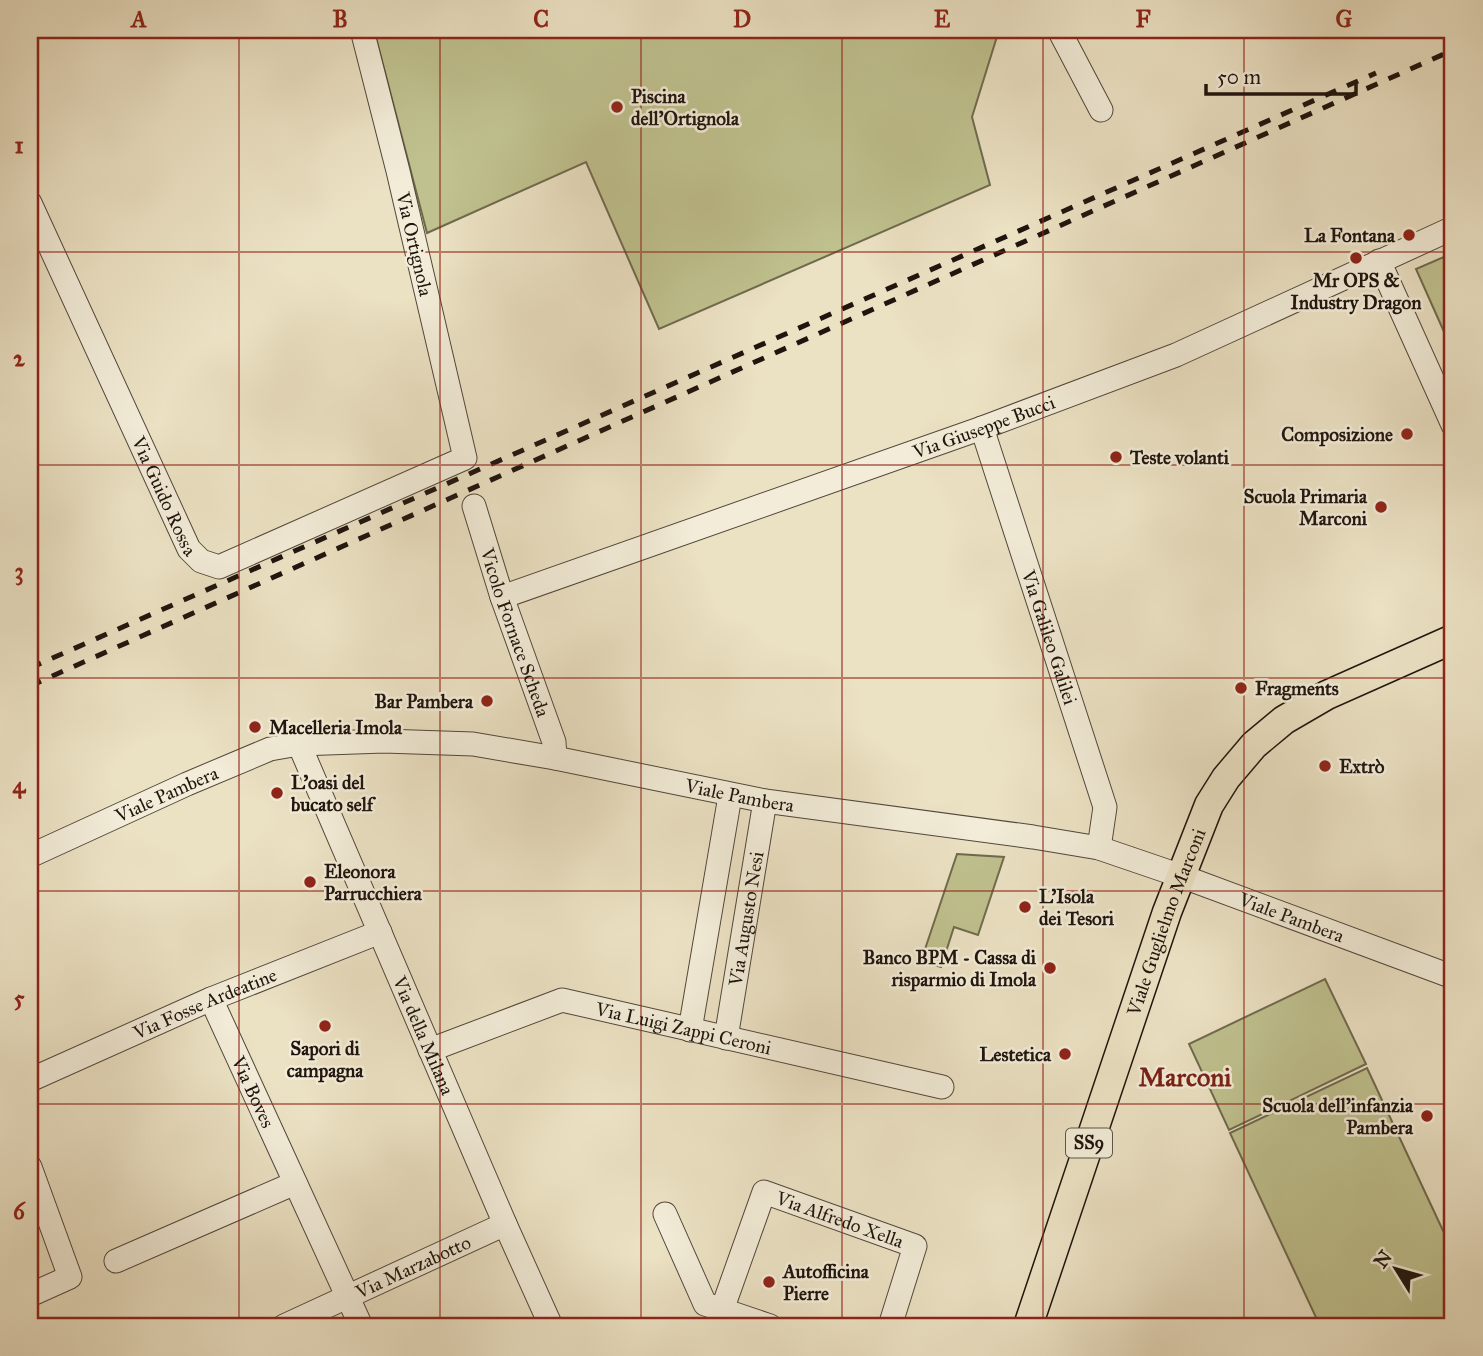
<svg xmlns="http://www.w3.org/2000/svg" width="1483" height="1356" font-family="'IM FELL Great Primer',serif">
<style>
.green{fill:#bfc18e;stroke:#6f6a4e;stroke-width:2}
.lines{fill:none;stroke-linecap:round;stroke-linejoin:round}
.minor-casing{stroke:#52473b;stroke-width:25}
.major-casing{stroke:#1f140e;stroke-width:31}
.minor{stroke:#f2ecd8;stroke-width:23}
.major{stroke:#ebe1c3;stroke-width:28}
.rail{stroke:#1f140e;stroke-width:5;stroke-dasharray:12 12;stroke-linecap:butt}
.grid{fill:none;stroke:#8f2418;stroke-width:2;stroke-opacity:0.55}
.poi-dot{fill:#8f2418;stroke:#f2ecd8;stroke-width:2.5}
.labels{text-anchor:middle;stroke-width:5;stroke-linejoin:round;paint-order:stroke}
.shield{fill:#f2ecd8;stroke:#5e554b;stroke-width:2}
.shield-label{font-size:18px;font-weight:bold;fill:#1f140e}
.poi-label{font-size:19px;font-weight:bold;fill:#1f140e;stroke:#f2ecd8;text-anchor:start}
.street-label{font-size:19px;fill:#1f140e;stroke:#f2ecd8}
.district-label{font-size:26px;font-weight:bold;fill:#7a1f14;stroke:#f2ecd8}
.neatline{fill:none;stroke:#8f2418;stroke-width:2.5}
.grid-label{font-size:23px;text-anchor:middle;font-weight:bold;fill:#8f2418}
</style>
<rect width="100%" height="100%" fill="#ebe1c3"/>
<filter id="stains"><feTurbulence type="fractalNoise" baseFrequency=".00286" numOctaves="4"/><feColorMatrix values="0 0 0 0 .2 0 0 0 0 .09 0 0 0 0 .02 0 0 0 .5 -.17"/></filter>
<radialGradient id="worn" r=".72"><stop offset=".6" stop-color="#630" stop-opacity="0"/><stop offset="1" stop-color="#630" stop-opacity=".3"/></radialGradient>
<path class="green" d="M374 30H999L972 117 990 185 659 329 586 162 427 233Z
M1453 253V352L1416 269Z
M957 854 1004 857 978 935 954 927 941 967 921 961Z
M1325 979 1366 1064 1229 1130 1189 1044Z
M1367 1068 1453 1252V1326H1320L1230 1133Z"/>
<g class="lines">
<g class="minor-casing">
<g id="minor">
<path d="M1059 30 1101 110"/>
<path id="s1" d="M30 203 189 549 201 561 219 567 465 458 398 171 362 30"/>
<path d="M1379 261 1453 425"/>
<path id="s2" d="M982 428 1105 807 1099 848"/>
<path id="s3" d="M474 506 502 597 554 742 555 758"/>
<path id="s4" d="M502 597 982 428 1176 355 1453 228"/>
<path id="s5" d="M299 744 505 1224 551 1326"/>
<path id="s6" d="M30 856 187 784 270 749 299 744 384 741 473 744 555 758 765 801 1033 837 1099 848 1181 876 1453 977"/>
<path id="s7" d="M211 999 361 1326"/>
<path d="M690 1030 730 796"/>
<path id="s8" d="M726 1038 765 801"/>
<path id="s9" d="M430 1050 562 1000 942 1087"/>
<path id="s10" d="M30 1080 211 999 380 932"/>
<path d="M30 1167 70 1277 30 1295"/>
<path d="M665 1214 705 1304 770 1326"/>
<path d="M116 1261 295 1183"/>
<path id="s11" d="M722 1310 764 1192 915 1246 890 1326"/>
<path id="s12" d="M284 1326 505 1224"/>
</g>
</g>
<g class="major-casing">
<g id="major">
<path id="s13" d="M1028 1326 1167 912 1209 805 1226 778 1254 745 1284 720 1327 695 1453 639"/>
</g>
</g>
<use href="#minor" class="minor"/>
<use href="#major" class="major"/>
<path class="rail" d="M30 668 1376 73
M30 686 1453 50"/>
</g>
<path class="grid" d="M239 30V1326M440 30V1326M641 30V1326M842 30V1326M1043 30V1326M1244 30V1326M30 252H1453M30 465H1453M30 678H1453M30 891H1453M30 1104H1453"/>
<g class="poi-dot">
<circle cx="617" cy="107" r="7"/>
<circle cx="1409" cy="235" r="7"/>
<circle cx="1356" cy="258" r="7"/>
<circle cx="1407" cy="434" r="7"/>
<circle cx="1116" cy="457" r="7"/>
<circle cx="1381" cy="507" r="7"/>
<circle cx="1241" cy="688" r="7"/>
<circle cx="487" cy="701" r="7"/>
<circle cx="255" cy="727" r="7"/>
<circle cx="1325" cy="766" r="7"/>
<circle cx="277" cy="793" r="7"/>
<circle cx="310" cy="882" r="7"/>
<circle cx="1025" cy="907" r="7"/>
<circle cx="1050" cy="968" r="7"/>
<circle cx="325" cy="1026" r="7"/>
<circle cx="1065" cy="1054" r="7"/>
<circle cx="1427" cy="1116" r="7"/>
<circle cx="769" cy="1282" r="7"/>
</g>
<g class="labels">
<rect class="shield" x="1066" y="1128.5" width="46" height="29" rx="5"/>
<g class="shield-label">
<text x="1089" y="1149">SS9</text>
</g>
<g class="poi-label">
<text x="631" y="103">Piscina<tspan x="631" dy="22">dell'Ortignola</tspan></text>
<text x="1395" y="242" text-anchor="end">La Fontana</text>
<text x="1356" y="287" text-anchor="middle">Mr OPS &amp;<tspan x="1356" dy="22">Industry Dragon</tspan></text>
<text x="1393" y="441" text-anchor="end">Composizione</text>
<text x="1130" y="464">Teste volanti</text>
<text x="1367" y="503" text-anchor="end">Scuola Primaria<tspan x="1367" dy="22">Marconi</tspan></text>
<text x="1255" y="695">Fragments</text>
<text x="473" y="708" text-anchor="end">Bar Pambera</text>
<text x="269" y="734">Macelleria Imola</text>
<text x="1339" y="773">Extrò</text>
<text x="291" y="789">L'oasi del<tspan x="291" dy="22">bucato self</tspan></text>
<text x="324" y="878">Eleonora<tspan x="324" dy="22">Parrucchiera</tspan></text>
<text x="1039" y="903">L'Isola<tspan x="1039" dy="22">dei Tesori</tspan></text>
<text x="1036" y="964" text-anchor="end">Banco BPM - Cassa di<tspan x="1036" dy="22">risparmio di Imola</tspan></text>
<text x="325" y="1055" text-anchor="middle">Sapori di<tspan x="325" dy="22">campagna</tspan></text>
<text x="1051" y="1061" text-anchor="end">Lestetica</text>
<text x="1413" y="1112" text-anchor="end">Scuola dell'infanzia<tspan x="1413" dy="22">Pambera</tspan></text>
<text x="783" y="1278">Autofficina<tspan x="783" dy="22">Pierre</tspan></text>
</g>
<g class="street-label">
<text transform="translate(415 244) rotate(77)" y="7">Via Ortignola</text>
<text dy="7" stroke="none"><textPath href="#s4" startOffset="511">Via Giuseppe Bucci</textPath></text>
<text dy="7" stroke="none"><textPath href="#s1" startOffset="322">Via Guido Rossa</textPath></text>
<text dy="7" stroke="none"><textPath href="#s3" startOffset="133">Vicolo Fornace Scheda</textPath></text>
<text dy="7" stroke="none"><textPath href="#s2" startOffset="220">Via Galileo Galilei</textPath></text>
<text dy="7" stroke="none"><textPath href="#s6" startOffset="150">Viale Pambera</textPath></text>
<text dy="7" stroke="none"><textPath href="#s6" startOffset="738">Viale Pambera</textPath></text>
<text dy="7" stroke="none"><textPath href="#s6" startOffset="1306">Viale Pambera</textPath></text>
<text dy="7" stroke="none"><textPath href="#s8" startOffset="121">Via Augusto Nesi</textPath></text>
<text dy="7" stroke="none"><textPath href="#s13" startOffset="427">Viale Guglielmo Marconi</textPath></text>
<text dy="7" stroke="none"><textPath href="#s10" startOffset="191">Via Fosse Ardeatine</textPath></text>
<text dy="7" stroke="none"><textPath href="#s9" startOffset="266">Via Luigi Zappi Ceroni</textPath></text>
<text dy="7" stroke="none"><textPath href="#s5" startOffset="317">Via della Milana</textPath></text>
<text dy="7" stroke="none"><textPath href="#s7" startOffset="102">Via Boves</textPath></text>
<text dy="7" stroke="none"><textPath href="#s11" startOffset="206">Via Alfredo Xella</textPath></text>
<text dy="7" stroke="none"><textPath href="#s12" startOffset="142">Via Marzabotto</textPath></text>
</g>
<g class="district-label">
<text x="1185" y="1086">Marconi</text>
</g>
</g>
<rect width="1483" height="1356" fill="none" stroke="#ebe1c3" stroke-width="77"/>
<g transform="translate(1396 1269) rotate(307)" stroke="#f2ecd8" stroke-width="5" paint-order="stroke">
<path d="M0-5L12 26L0 18L-12 26Z" fill="#1f140e"/>
<text y="-10" font-size="19" font-weight="bold" text-anchor="middle" fill="#1f140e">N</text>
</g>
<path d="M1206 84v10h150v-10" fill="none" stroke="#1f140e" stroke-width="3.5"/>
<text x="1217" y="84" font-size="21" fill="#1f140e" stroke="#f2ecd8" stroke-width="5" paint-order="stroke">50 m</text>
<rect x="38" y="38" width="1406" height="1280" class="neatline"/>
<g class="grid-label">
<text x="139" y="27">A</text>
<text x="340" y="27">B</text>
<text x="541" y="27">C</text>
<text x="742" y="27">D</text>
<text x="942" y="27">E</text>
<text x="1143" y="27">F</text>
<text x="1344" y="27">G</text>
<text x="19" y="153">1</text>
<text x="19" y="366">2</text>
<text x="19" y="579">3</text>
<text x="19" y="793">4</text>
<text x="19" y="1006">5</text>
<text x="19" y="1219">6</text>
</g>
<rect width="100%" height="100%" filter="url(#stains)"/>
<rect width="100%" height="100%" fill="url(#worn)"/>
</svg>
